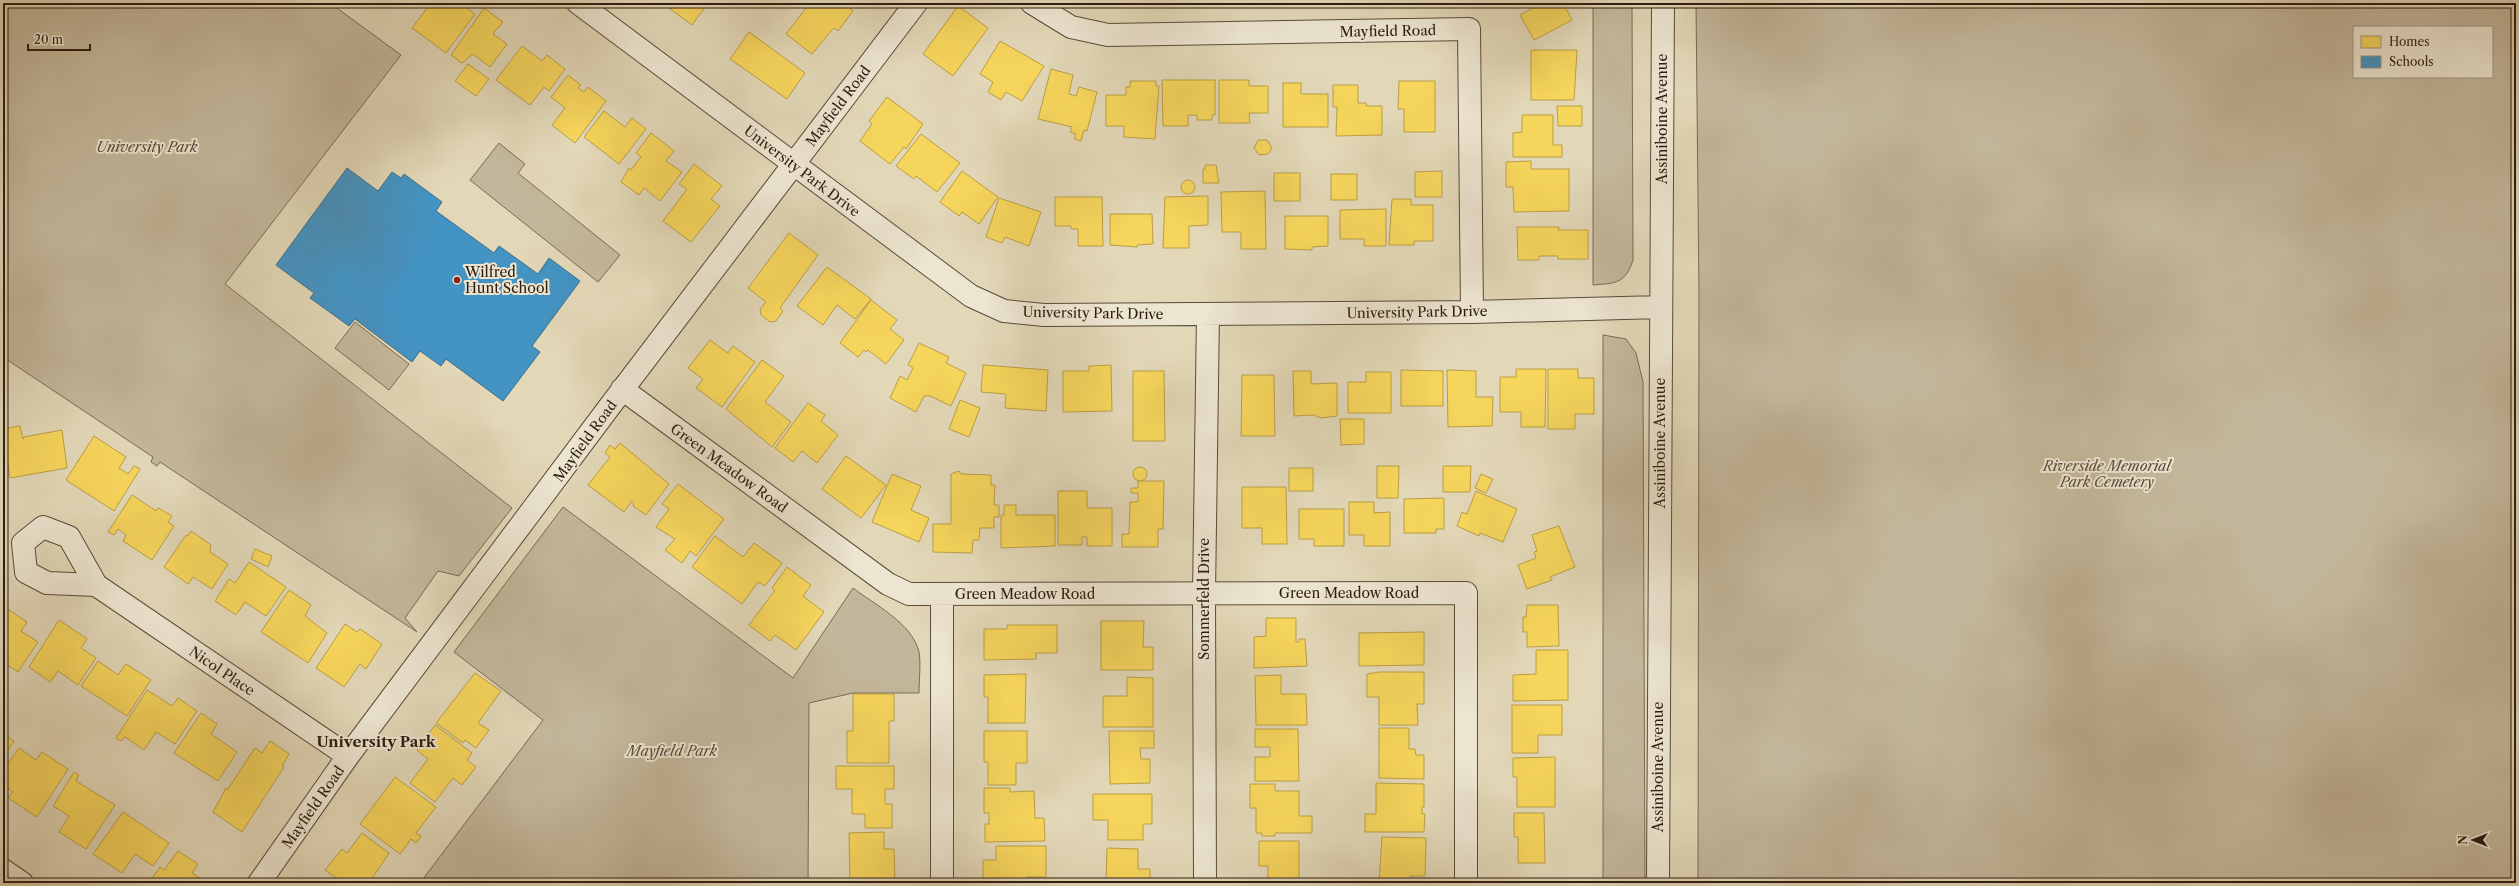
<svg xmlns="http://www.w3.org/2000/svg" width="2519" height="886" font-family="'Libre Caslon Text',serif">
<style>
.green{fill:#c3b79b;stroke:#786a56;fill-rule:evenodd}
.homes{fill:#f6d55c;stroke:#ba9e45}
.schools{fill:#4393c3;stroke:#3c6f8d}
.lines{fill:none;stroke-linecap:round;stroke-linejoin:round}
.minor-casing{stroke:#5a4b3a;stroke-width:24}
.minor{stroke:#ece5d0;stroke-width:22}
.poi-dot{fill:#8f2418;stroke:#ece5d0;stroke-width:1.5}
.labels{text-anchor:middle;stroke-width:4;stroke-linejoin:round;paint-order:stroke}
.street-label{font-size:14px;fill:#2d1c10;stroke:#ece5d0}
.park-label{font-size:14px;font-style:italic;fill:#5a4a3a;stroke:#ece5d0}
.poi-label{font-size:14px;fill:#2d1c10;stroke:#ece5d0;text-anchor:start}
.neighbourhood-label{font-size:15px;font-weight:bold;fill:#2d1c10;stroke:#ece5d0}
</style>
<rect width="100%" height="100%" fill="#e2d7b7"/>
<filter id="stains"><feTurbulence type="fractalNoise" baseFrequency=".005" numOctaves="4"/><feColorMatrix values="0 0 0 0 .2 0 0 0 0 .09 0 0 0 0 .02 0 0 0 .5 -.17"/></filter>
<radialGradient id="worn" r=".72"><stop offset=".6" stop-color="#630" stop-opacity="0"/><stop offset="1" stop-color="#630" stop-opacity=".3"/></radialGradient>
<path class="green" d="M3 3H330L401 55 225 284 512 508 459 576 438 571 405 618 417 632 160 462 157 466 151 462 153 457 3 357Z
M1593 3H1632L1633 260C1625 284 1616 283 1593 285Z
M1696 3H2516V883H1698L1699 295ZM2354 27H2492V77H2354Z
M499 143 525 164 518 173 620 255 598 282 470 180Z
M355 322 409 364 389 390 335 348Z
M1603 335 1626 339 1636 353 1643 382 1645 883H1603Z
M563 507 793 678 853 588C875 605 912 623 919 652 921 664 919 680 919 693H853L809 703 808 883H420L543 720 454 652Z"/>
<path class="homes" d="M431 3H461L475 14 446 53 412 28Z
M662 3H708L692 25Z
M810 3H844L853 11 838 31 834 28 831 31 812 54 786 34Z
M1527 3H1563L1572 20 1534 40 1520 15 1531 9Z
M958 6 988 28 953 76 923 54Z
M484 8 503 22 493 34 507 44 490 67 473 54 462 63 451 55Z
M749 32 805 73 787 99 730 59Z
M1000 41 1044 66 1022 101 1006 92 1001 100 988 92 993 82 980 74Z
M522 46 542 61 547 55 565 69 549 91 544 87 530 105 496 80Z
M1531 50H1577L1574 100H1531Z
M468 64 489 79 476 96 455 81Z
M1051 69 1073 75 1069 94 1076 96 1079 87 1097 92 1087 131 1084 130 1081 141 1074 139 1076 134 1070 132 1072 127 1038 119Z
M568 75 581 85 578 88 584 92 588 87 606 101 575 143 552 125 565 108 551 97Z
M1162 80H1215V115H1212V120H1197V115H1188V126H1163Z
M1219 80H1249V86H1268V113H1249L1250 123H1219Z
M1130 81H1156V86H1159L1155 139 1124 137V126H1106V95H1126V87H1130Z
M1399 81H1435V132H1404V109H1398Z
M1283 83H1301V94H1328V127H1283Z
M1333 85H1358V103H1366V106H1382V135L1336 136 1337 107H1333Z
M887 97 923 124 906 149 904 147 890 164 860 141 872 124 869 121Z
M1557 106H1582V126H1558Z
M604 111 625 127 632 118 646 129 619 164 584 137Z
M1522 115H1553V145H1562V157H1513V133L1522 132Z
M651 133 674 151 666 161 682 172 660 201 644 188 639 195 621 182 629 168 631 170 641 157 636 153Z
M921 134 960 163 937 192 916 176 914 179 896 166Z
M1258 140H1267L1272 148 1268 154 1259 155 1254 148Z
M1531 161V169H1569V211L1514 212 1513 187H1506V162Z
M694 164 722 186 711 199 720 206 691 242 663 221 687 189 679 184Z
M1205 165H1216L1219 183H1203V169H1205Z
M962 171 998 197 979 224 962 212 959 216 940 202Z
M1442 171V197H1415V172Z
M1274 173H1300V201H1274Z
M1331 174H1357V200H1331Z
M1181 187a7 7 0 1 1 14 0a7 7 0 1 1-14 0Z
M1265 191 1266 249H1241V232H1222L1221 192Z
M1208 196V225L1189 226V248H1163L1165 197Z
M1055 197H1102L1103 246H1078V229H1071V226H1055Z
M999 198 1041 212 1029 246 1005 237 1002 243 986 237Z
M1392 199H1411V205H1433V241H1414V245H1389Z
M1386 209V246H1364V239H1340V210Z
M1110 214H1152L1153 244 1137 245V247L1110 245Z
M1285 216H1328V246L1312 247V250L1285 249Z
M1517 227H1559L1558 230H1588V259H1558V256H1539V260H1518Z
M789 233 818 255 780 308 783 311 776 321 770 322 761 315 760 309 766 302 748 288Z
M827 267 871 299 855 319 837 305 823 325 797 306Z
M871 300 897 320 890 329 904 340 886 364 868 350 866 352 864 350 858 357 840 343Z
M710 340 728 353 733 346 755 362 722 407 696 388 703 379 688 368Z
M919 343 949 357 946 363 966 373 951 406 930 396H924L916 412 890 398 900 376 907 380 913 368 908 365Z
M762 360 784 376 765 402 791 422 772 447 726 409Z
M983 365 1048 370 1046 411 1005 408 1006 394 981 392Z
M1111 365 1112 411 1063 412V371H1089V366Z
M1516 369H1546L1545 427H1521V412H1500V377H1516Z
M1548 369H1578V378H1594V414H1575V429H1548Z
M1401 370 1443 371V406H1401Z
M1447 370 1476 371V397H1493L1492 426 1448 427Z
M1133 371H1164L1165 441H1133Z
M1293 371H1311V384L1337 383V416L1321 418 1314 415 1294 416Z
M1366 372H1391V413H1348V382H1366Z
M1242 375H1274L1275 436H1241Z
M960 400 980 408 969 437 949 429Z
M808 403 825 415 821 421 838 435 817 463 802 451 793 462 775 448Z
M1340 419H1364V444L1341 445Z
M20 426 23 439 24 437 62 430 67 468 10 478 3 429Z
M94 436 126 457 119 468 128 474 134 466 140 469 114 511 66 480Z
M620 443 669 484 646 515 633 506 634 503 632 501 624 512 588 485 610 457 605 453 610 445 615 449Z
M846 456 886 485 861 518 822 489Z
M1377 466H1399L1398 498H1377Z
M1443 466H1471L1470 492H1443Z
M1133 474a7 7 0 1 1 14 0a7 7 0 1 1-14 0Z
M1289 468H1313V491H1289Z
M959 471 961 474 991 475V485H995L994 505H999V517H994V528H980L979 540H973L972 553 933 552V524H951V474Z
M892 474 921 486 911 510 929 518 919 542 872 522Z
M1481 474 1493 479 1486 493 1475 488Z
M1138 481H1164L1163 529H1158V547H1122V534H1129L1130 502H1138V493H1131V488H1138Z
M678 484 724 519 696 556 690 551 682 563 665 550 675 539 656 527 669 509 662 504Z
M1242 487H1286L1287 544H1262V528H1242Z
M1058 491H1087V508H1112V546H1087V537H1082V545H1058Z
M1476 491 1517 509 1503 542 1480 533 1479 536 1457 526 1462 512 1467 514Z
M132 495 156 511 158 508 172 516 168 522 174 526 152 560 123 541 126 535 118 529 114 535 108 532Z
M1444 498V529H1436V533H1404V499Z
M1349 502H1374V513L1390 512V546H1364V535H1349Z
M1004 505H1016V515H1055V546L1001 548V515H1004Z
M1299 509H1344V546H1314V539H1299Z
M1559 526 1575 567 1550 577 1552 580 1527 589 1518 565 1536 558 1534 552 1537 551 1532 535Z
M191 531 211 545 210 552 228 564 212 589 193 577 188 584 164 567 186 535 188 536Z
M715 536 743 557 754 543 782 563 765 586 758 582 742 604 692 567Z
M255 549 272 556 268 567 251 559Z
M249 562 286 587 266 616 245 602 236 615 215 601 229 579 235 583Z
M787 567 811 585 803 596 824 612 796 650 775 635 770 641 749 625 775 590 772 588Z
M289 590 311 605 305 616 327 633 308 663 261 632Z
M1527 605H1558L1559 646 1527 647V632H1523V617H1526Z
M3 606 27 622 21 631 38 642 18 672 3 662Z
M1266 618H1296V642H1299V639H1305L1307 666 1254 668V637L1266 636Z
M59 620 87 639 81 648 96 658 78 685 58 671 50 682 29 667Z
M1101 621H1144L1143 647H1153V670H1101Z
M345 624 357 632 360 629 382 644 366 669 360 664 344 687 316 668Z
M1007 625H1057V653H1036V659L984 660V629H1007Z
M1424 632V665L1359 666V633Z
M1536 650H1568V700L1513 701V675L1536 674Z
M98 661 118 675 126 664 151 680 127 716 81 686Z
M1379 672H1424V704H1417L1418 725H1379V697H1367V674Z
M475 673 501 691 478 723 489 730 476 748 465 740 463 743 436 723Z
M1026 674 1025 723H988V697H984V675Z
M1281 675V694H1306L1307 725H1256L1255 676Z
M1127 677 1153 678V727H1103V696H1127Z
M147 690 172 706 178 698 197 711 175 744 156 732 144 750 125 737 121 741 116 738Z
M853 694H894V721H889V763H847V731H853Z
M1512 705H1562V735H1538V753H1512Z
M201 713 217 724 211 734 237 752 218 781 174 753Z
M435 725 472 753 467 760 476 767 462 785 453 778 435 802 410 783 428 759 417 750Z
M1379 728H1409V749H1415L1416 755H1424V779L1379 778Z
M1255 729H1298L1299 781H1255V757H1270V747H1255Z
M984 731H1027V763H1016V785H988V762H984Z
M1109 731H1154V748H1140L1141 759H1150V783L1110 784Z
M3 733 14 741 3 758Z
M270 741 289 754 282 766 284 767 242 832 213 812 226 788 228 789 255 748 262 753Z
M19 748 36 760 42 752 68 769 37 817 8 798 13 792 3 785V771Z
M1555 757V807H1517V777H1513V758Z
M836 766H894V789H885V804H892V828H865V814H852V789H836Z
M74 772 79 775 76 781 115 805 86 849 59 832 69 816 53 806Z
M395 777 436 807 416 833 421 836 416 843 411 839 400 854 360 824Z
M1376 783 1424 784V807H1422V814H1425L1424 832H1365V814H1376Z
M1250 784H1275V791H1299V816H1312V833H1275V836H1262V833H1256V808H1250Z
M984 788H1010V792L1034 791 1035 818H1044L1045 841 985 842V824H989V813H984Z
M1093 794H1152V824H1143V840H1108V820H1093Z
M123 812 169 843 153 866 135 854 122 873 93 854Z
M1514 813H1544L1545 863H1518V837H1514Z
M884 832V849H894L895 882 850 883 849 833Z
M362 833 389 853 369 883H343L325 870 342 849 347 853Z
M1382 837 1426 838 1425 876H1410V883H1379Z
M1259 841H1299V883H1268V866H1259Z
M996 846H1046V877H1027V883H983V860H996Z
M1107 848 1138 849V869H1150V883H1106Z
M178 851 198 864 192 873 208 883H149L160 867 164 870Z
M1516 879H1549V883H1516Z"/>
<path class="schools" d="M347 168 378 191 392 172 401 178 404 174 442 202 436 211 494 253 499 246 538 274 549 258 580 281 532 346 540 352 503 401 446 359 441 366 420 351 412 362 355 319 349 326 310 298 314 293 276 265Z"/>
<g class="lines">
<g class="minor-casing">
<path id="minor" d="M578 3 971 296 1004 311 1044 315 1472 312 1661 307
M1032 3 1071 27 1108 35 1469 29 1472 312
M622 389 888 584 909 594 1466 593V883
M96 585 47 583 26 572 23 543 43 527 69 537 96 585 348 756
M942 594V883
M3 870 22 883
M259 883 348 756 610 406 916 3
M1205 883 1204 594 1208 314
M1658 883 1663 3"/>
</g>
<use href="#minor" class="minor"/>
</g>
<circle class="poi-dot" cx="457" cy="280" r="4"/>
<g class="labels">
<g class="street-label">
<text transform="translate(1388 31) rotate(-1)" y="5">Mayfield Road</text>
<text transform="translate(838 106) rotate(-53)" y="5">Mayfield Road</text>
<text transform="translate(1662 119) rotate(-90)" y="5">Assiniboine Avenue</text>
<text transform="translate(802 171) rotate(37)" y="5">University Park Drive</text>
<text transform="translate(1417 312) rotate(-1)" y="5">University Park Drive</text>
<text transform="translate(1093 313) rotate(1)" y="5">University Park Drive</text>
<text transform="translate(585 441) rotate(-54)" y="5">Mayfield Road</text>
<text transform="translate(1660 443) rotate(-90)" y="5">Assiniboine Avenue</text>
<text transform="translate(729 468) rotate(36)" y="5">Green Meadow Road</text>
<text x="1349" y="598">Green Meadow Road</text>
<text x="1025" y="599">Green Meadow Road</text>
<text transform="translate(1204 599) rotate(-90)" y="5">Sommerfeld Drive</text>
<text transform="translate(222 671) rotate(34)" y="5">Nicol Place</text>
<text transform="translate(1658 767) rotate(-90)" y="5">Assiniboine Avenue</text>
<text transform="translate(313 807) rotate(-55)" y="5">Mayfield Road</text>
</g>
<g class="park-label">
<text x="147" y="152">University Park</text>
<text x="2107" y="471">Riverside Memorial<tspan x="2107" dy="16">Park Cemetery</tspan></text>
<text x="672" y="756">Mayfield Park</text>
</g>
<g class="poi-label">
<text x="465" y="277">Wilfred<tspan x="465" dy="16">Hunt School</tspan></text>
</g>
<g class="neighbourhood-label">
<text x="376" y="747">University Park</text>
</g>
</g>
<rect width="2519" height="886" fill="none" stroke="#e2d7b7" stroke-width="16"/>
<rect x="4" y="4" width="2511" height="878" fill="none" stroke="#2d1c10" stroke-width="2"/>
<rect x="8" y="8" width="2503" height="870" fill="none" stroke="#2d1c10"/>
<rect x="2353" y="26" width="140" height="52" fill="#ece5d0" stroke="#a09583"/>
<rect x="2361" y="36" width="20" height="12" fill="#f6d55c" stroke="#a09583"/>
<text x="2389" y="46" font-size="12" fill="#2d1c10">Homes</text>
<rect x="2361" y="56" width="20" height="12" fill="#4393c3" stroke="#a09583"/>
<text x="2389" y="66" font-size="12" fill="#2d1c10">Schools</text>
<g transform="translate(2473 840) rotate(270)" stroke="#ece5d0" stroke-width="3" paint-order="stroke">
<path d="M0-3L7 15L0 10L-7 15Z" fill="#2d1c10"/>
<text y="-6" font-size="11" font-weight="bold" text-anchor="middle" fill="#2d1c10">N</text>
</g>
<path d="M28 44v6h62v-6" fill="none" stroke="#2d1c10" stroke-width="2"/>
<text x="34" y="44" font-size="12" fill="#2d1c10" stroke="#ece5d0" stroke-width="3" paint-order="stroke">20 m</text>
<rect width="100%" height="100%" filter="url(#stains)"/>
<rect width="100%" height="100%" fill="url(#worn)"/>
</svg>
